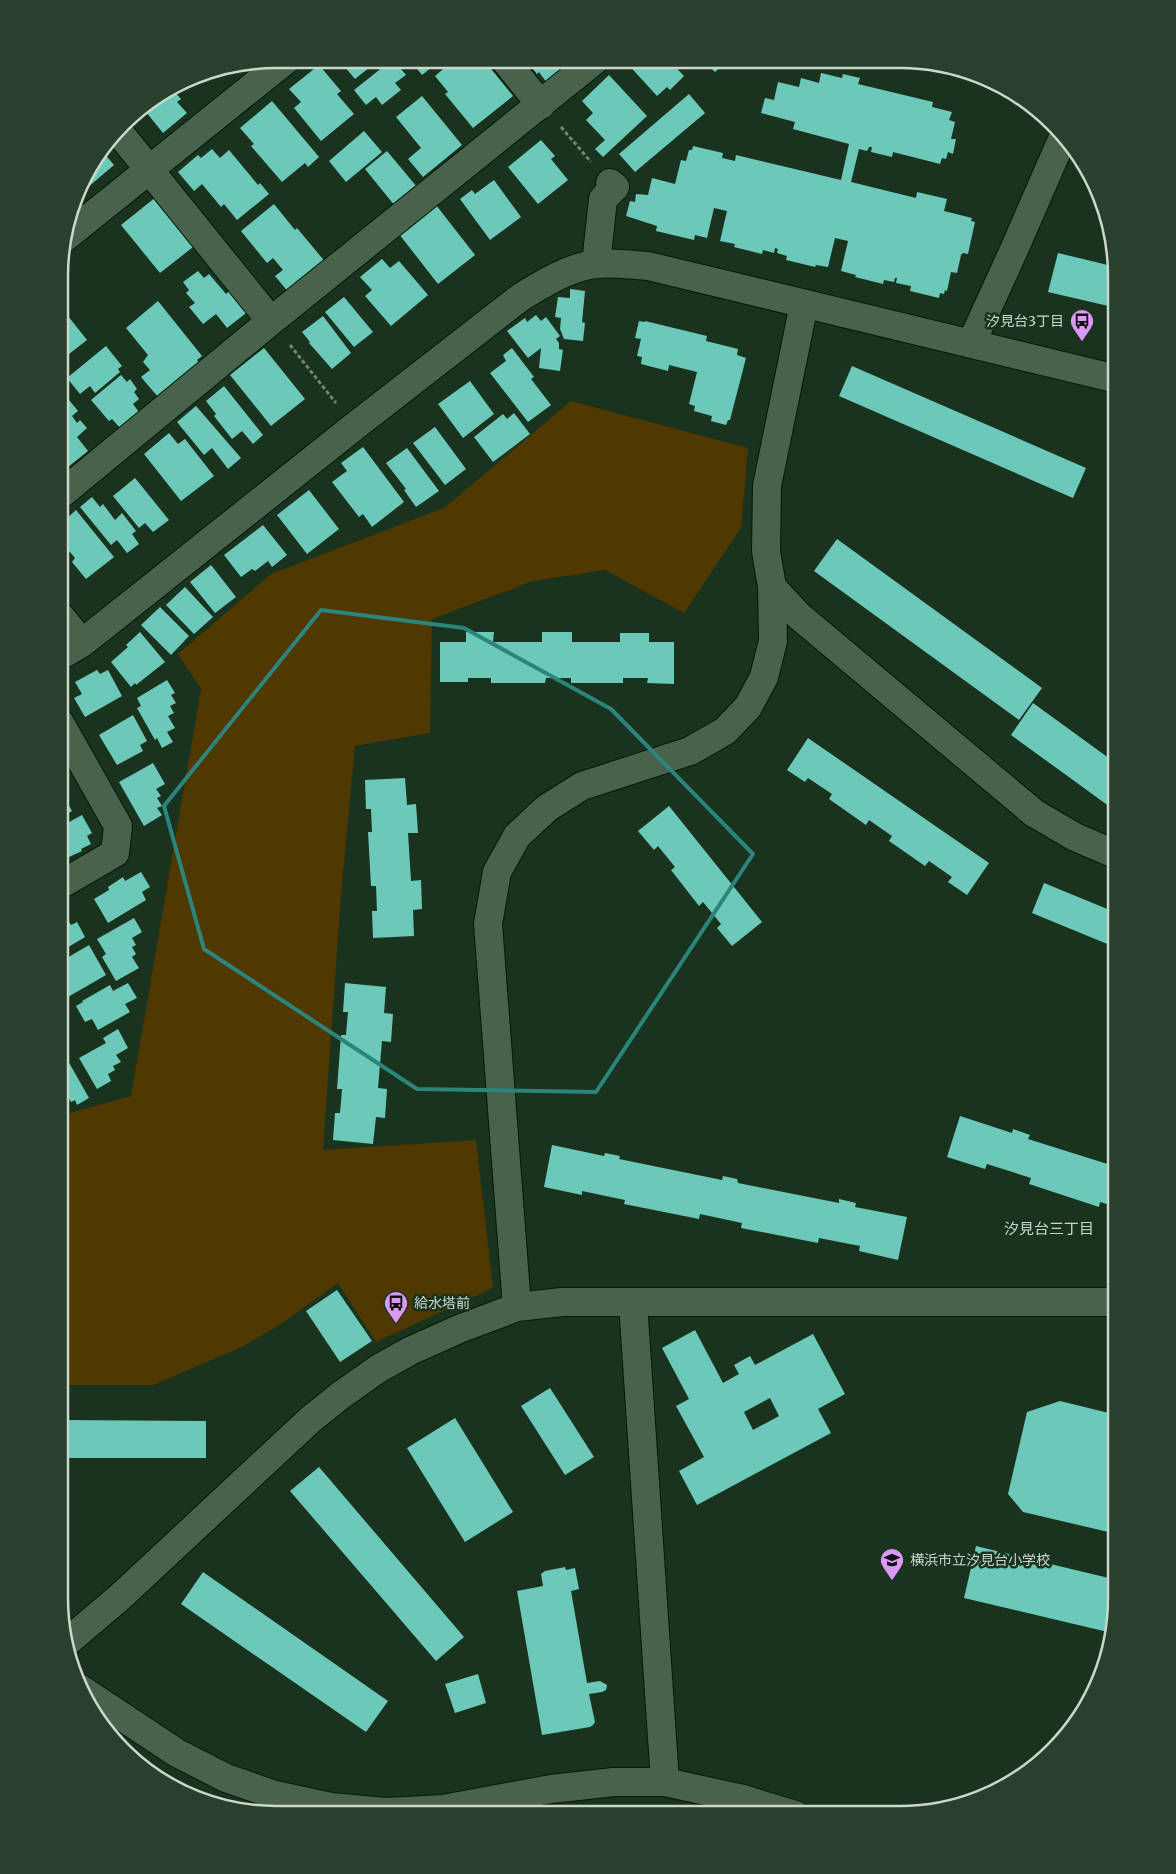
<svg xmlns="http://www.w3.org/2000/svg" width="1176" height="1874" font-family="Merriweather,'Noto Sans JP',serif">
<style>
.green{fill:#503801}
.building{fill:#6cc9b9;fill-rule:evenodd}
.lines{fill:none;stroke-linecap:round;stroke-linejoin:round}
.minor-casing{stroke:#031a08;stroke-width:30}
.path{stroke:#718574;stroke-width:3;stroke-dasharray:4 2.5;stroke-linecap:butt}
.minor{stroke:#48624c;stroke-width:28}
.marked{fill:none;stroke:#2b857c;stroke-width:4;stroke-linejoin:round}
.labels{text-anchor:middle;stroke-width:5;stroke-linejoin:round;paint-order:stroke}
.poi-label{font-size:14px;fill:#c9d8ca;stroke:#1a331f;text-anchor:start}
.neighbourhood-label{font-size:15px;fill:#c9d8ca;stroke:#1a331f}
.rim{fill:none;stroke:#c9d8ca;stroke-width:2.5}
</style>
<rect width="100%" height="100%" fill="#1a331f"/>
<path class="green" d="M571 401 748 448 741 528 684 613 605 570 533 581 432 619 430 733 355 746 341 895 323 1150 476 1140 493 1288 376 1342 338 1283 281 1324 242 1347 153 1385H66L59 1383V1116L131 1096 201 689 178 654 271 574 444 508Z"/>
<path class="building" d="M338 59H380L355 79Z
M393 59 406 75 395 83 401 90 382 105 376 97 366 105 354 90Z
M412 59H442L422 75 411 61Z
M455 59H483L513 96 473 128 445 94 448 92 435 76Z
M525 59 557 60 565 69 547 83 539 72 537 74Z
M627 60H669L684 76 670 90 667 87 657 96 625 61Z
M703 60H729L715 72Z
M319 65 341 91 337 94 354 114 321 141 294 108 301 102 289 89Z
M227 68 214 79 209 72 219 70Z
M821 73 842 78 843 74 860 78 858 84 933 102 932 107 952 112 949 120 955 122 951 139H956L953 154 948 152 946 159 942 158 940 164 893 152 892 157 871 152 872 147H869L867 151 859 149 851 182 916 198 917 192 947 199 944 211 972 218 971 221 975 222 968 254 963 253 961 255 957 273 951 272 947 291 945 290 944 294 940 293 939 298 910 291 911 286 896 283 897 278H895L894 282 884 280 883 284 855 277 856 275 841 271 848 241 835 238 828 267 816 265 815 267 786 260 787 256 777 253 778 249 775 248 774 253 763 250 762 254 734 247 735 244 720 241 727 211 714 208 707 238 695 235 694 240 656 231 657 226 626 216 630 201 635 202 636 194 648 195 652 178 675 184 681 160 686 161 689 150H692L693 146 723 153 722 158 735 161 736 155 841 180 849 144 793 129 795 122 761 113 765 98 774 100 778 82 799 87 801 78 819 83Z
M609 75 647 116 603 157 595 149 605 140 586 120 593 113 582 101Z
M171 88 181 99 177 102 187 113 163 133 142 107Z
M689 94 705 113 635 172 619 154Z
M422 96 462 145 423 177 408 159 421 148 396 117Z
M272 101 319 157 308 167 305 163 282 182 251 146 254 144 240 128Z
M364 131 382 152 346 182 329 161Z
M541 140 555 156 551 159 568 180 538 204 508 167Z
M212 149 220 158 229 150 258 185 260 183 269 194 237 220 224 204 221 207 202 184 194 191 178 172 198 155 201 158Z
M387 151 417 187 395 206 365 169Z
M103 152 114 165 87 188 81 179Z
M494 180 521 217 490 240 460 199 472 190 475 194Z
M156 197 193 247 160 273 121 225Z
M274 204 295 230 297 228 327 264 290 294 275 276 283 270 273 258 267 263 241 231Z
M436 205 475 255 438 284 399 234Z
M1058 253 1116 267 1117 276V308L1048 292Z
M382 259 390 268 399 261 428 295 391 326 365 296 372 290 360 277Z
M198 271 204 278 209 274 226 294 233 288 250 310 227 328 216 314 203 324 189 307 195 303 186 293 189 290 183 282Z
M570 289 585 291 582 322 585 323 583 341 564 339 560 329 561 318 555 317 558 297 570 298Z
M344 297 373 332 354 347 325 312Z
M158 301 202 356 197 360 202 366 158 397 141 377 150 370 143 362 148 355 126 328Z
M60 306 87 340 60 361Z
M536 315 541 321 546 317 560 336 556 339 559 343V349L563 350 560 371 539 368 541 348 528 358 507 331 525 318 527 322Z
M323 316 351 353 332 369 309 343 310 342 302 332Z
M639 321 645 322V321L707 336 706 341 738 349 737 355 746 358 730 420H728L726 425 711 421 712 416 694 411 695 406 689 404 697 372 669 365 668 371 641 364 642 357 637 356 641 339 635 338Z
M106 346 122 366 118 369 120 372 95 393 90 386 80 394 67 378Z
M264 348 305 399 271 426 230 375Z
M512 348 534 377 531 379 551 405 528 422 490 373 506 361 503 355Z
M852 366 1086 468 1073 498 839 396Z
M121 375 127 382 130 379 137 389 134 392 139 399 133 404 141 415 122 430 112 419 109 421 91 400Z
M470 381 494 414 463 438 438 404Z
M224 386 263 435 253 444 242 431 232 439 214 416 216 414 206 401Z
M60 389 78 411 72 416 77 423 80 420 87 428 77 437 88 451 63 471 60 468Z
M196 406 241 458 228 469 212 448 204 455 177 422Z
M514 413 530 434 493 462 474 437 503 414 507 419Z
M435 427 466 469 445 485 413 443Z
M169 433 178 444 185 439 214 476 181 501 144 454Z
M363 447 404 502 372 527 363 514 359 517 332 482 347 471 341 463Z
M407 448 439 491 416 507 404 490 406 489 386 463Z
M135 478 169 520 153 532 145 523 139 528 113 496Z
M309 490 339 529 307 554 277 515Z
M92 497 100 507 103 504 115 520 122 513 136 531 132 534 139 544 127 553 117 540 111 545 80 507Z
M76 510 114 557 86 579 72 562 75 558 60 540V530L69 523 66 519Z
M263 525 287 555 272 567 268 561 255 571 252 569 241 577 224 555Z
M837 539 1042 688 1019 720 814 571Z
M211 565 236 597 215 613 190 582Z
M185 587 213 617 194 634 166 605Z
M160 607 189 636 171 655 141 625Z
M140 632 165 662 136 685 135 683 131 687 111 662 128 647 126 645Z
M466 632H494L493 642H542V632H572V642H620V633H649V642H674V684L647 683 648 678H623V683H571V678H546L545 683H491V678H468V682H440V642H466Z
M97 670 100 674 108 670 122 696 85 717 74 698 82 694 75 682Z
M167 680 175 693 171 695 176 703 170 706 174 713 168 716 175 728 167 732 173 742 162 748 157 738 155 740 137 708 141 706 137 698Z
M1033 703 1117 764V812L1011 735Z
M133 715 147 741 140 745 143 751 117 765 99 735Z
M808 738 989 863 967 895 948 882 952 877 929 861 925 866 889 841 892 836 869 820 866 825 829 799 832 794 808 778 805 782 787 770Z
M153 763 165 784 156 789 161 796 157 798 162 806 157 808 162 815 144 826 119 782Z
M405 778 407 805 416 804 418 833H408L411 881 421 880 422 909 413 910 414 936 373 938 372 911H377L376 886H371L368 832H372L371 809H366L365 780Z
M62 793 72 811 60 818V794Z
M669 806 762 922 732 946 717 928 721 924 703 902 699 906 671 870 675 867 658 846 654 850 638 831Z
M82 815 92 833 87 836 91 844 81 849 82 851 60 861V827Z
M141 872 150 887 142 892 146 900 108 923 94 899 109 890 108 887 123 877 125 881Z
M1044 883 1117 913V948L1032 913Z
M65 915 71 925 77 922 85 937 60 952V918Z
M134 918 142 932 132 938 136 945 132 947 136 954 132 957 139 968 116 981 102 957 106 954 97 939Z
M89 945 106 975 68 997 60 983V962Z
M128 983 137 998 125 1004 130 1012 98 1030 92 1019 85 1022 76 1006 83 1002 82 1001 110 985 113 991Z
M345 983 386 987 384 1013 393 1014 391 1042 382 1041 378 1088 387 1089 385 1118 376 1117 373 1144 333 1140 335 1113H340L342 1089H337L341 1035H346L348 1012H343Z
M118 1029 128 1048 116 1055 121 1062 113 1066 115 1070 108 1074 111 1081 97 1089 79 1058 106 1043 103 1038Z
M67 1059 89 1098 77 1105 75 1100 71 1102 68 1097 59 1102V1063Z
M960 1116 1012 1133 1013 1129 1030 1135 1028 1139 1117 1167V1207L1100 1202 1099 1207 1029 1184 1031 1178 987 1164 985 1169 947 1157Z
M552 1145 604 1156 605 1153 620 1156 619 1159 722 1180 723 1176 737 1179 738 1183 839 1203V1199L856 1203 855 1207 907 1217 898 1260 859 1251 860 1246 819 1238 818 1243 741 1228 742 1223 700 1214 699 1219 624 1204 625 1200 582 1191V1195L544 1187Z
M337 1290 372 1341 340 1362 306 1311Z
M695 1330 723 1383 739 1374 734 1365 750 1356 755 1365 813 1334 845 1394 818 1409 831 1433 697 1505 679 1471 704 1457 676 1406 689 1399 662 1348ZM770 1398 779 1416 753 1430 744 1412Z
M550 1388 594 1457 565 1475 521 1406Z
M1060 1401 1117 1415V1534L1023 1512 1008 1494 1027 1412Z
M455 1418 513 1512 465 1542 407 1448Z
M59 1420 206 1421V1458H59Z
M319 1467 464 1637 436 1661 290 1491Z
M976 1546 1117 1580V1613L1112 1633 964 1598Z
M565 1567 566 1570 575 1568 579 1589 571 1591 587 1683 600 1681 607 1685 606 1690 602 1692 589 1694 595 1722 593 1725 590 1727 542 1735 517 1591 543 1586 541 1574 545 1571Z
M203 1572 388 1701 366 1732 181 1604Z
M478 1674 486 1703 455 1713 445 1684Z"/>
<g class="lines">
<g class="minor-casing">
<path id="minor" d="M504 59 541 105
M63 239 287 59
M596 264 603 199 615 187 610 183
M271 321 595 60
M971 344 1013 252 1064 135
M60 495 271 321 118 131
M772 587 799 616 1034 813 1075 837 1117 855
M60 616 82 643
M60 656 82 643 355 426 521 297C542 284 571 266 597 264 613 262 632 265 648 266L1117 379
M60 885 115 853 118 826 60 723
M633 1303 665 1782
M517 1307 488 924 497 872 517 836 547 808 582 786 690 751 725 731 748 707 764 677 773 641 772 587 766 551 767 486 804 304
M67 1642 120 1597 311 1419 341 1395 378 1369 410 1351 459 1329 517 1307 562 1302H1117
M79 1688 177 1753 226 1778 275 1795 331 1807 386 1812 443 1809 551 1789 614 1782H665L743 1799 795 1815"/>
</g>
<path class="path" d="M561 127 591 162
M290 345 336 403"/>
<use href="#minor" class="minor"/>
</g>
<path class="marked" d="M321 610 464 628 611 709 753 854 596 1092 417 1089 204 949 164 806Z"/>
<defs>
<g id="bus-pin" transform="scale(1.25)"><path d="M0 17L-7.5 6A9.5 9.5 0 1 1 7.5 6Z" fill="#db99f5" stroke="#1a331f"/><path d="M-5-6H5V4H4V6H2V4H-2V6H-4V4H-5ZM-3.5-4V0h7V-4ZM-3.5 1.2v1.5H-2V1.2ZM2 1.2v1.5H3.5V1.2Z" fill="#111"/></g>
<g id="school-pin" transform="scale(1.25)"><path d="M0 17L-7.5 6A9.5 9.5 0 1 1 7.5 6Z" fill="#db99f5" stroke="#1a331f"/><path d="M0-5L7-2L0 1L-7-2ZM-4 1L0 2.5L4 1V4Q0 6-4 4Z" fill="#111"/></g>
</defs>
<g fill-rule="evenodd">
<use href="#bus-pin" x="1082" y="321"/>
<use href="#bus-pin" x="396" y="1303"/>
<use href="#school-pin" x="892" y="1560"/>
</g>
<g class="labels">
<g class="poi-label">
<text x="1064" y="326" text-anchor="end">汐見台3丁目</text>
<text x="414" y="1308">給水塔前</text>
<text x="910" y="1565">横浜市立汐見台小学校</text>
</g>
<g class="neighbourhood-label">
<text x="1049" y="1234">汐見台三丁目</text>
</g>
</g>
<path d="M0 0H1176V1874H0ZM276 68H900A208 208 0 0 1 1108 276V1598A208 208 0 0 1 900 1806H276A208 208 0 0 1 68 1598V276A208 208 0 0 1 276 68Z" fill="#28402d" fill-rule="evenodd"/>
<path class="rim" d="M276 68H900A208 208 0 0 1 1108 276V1598A208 208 0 0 1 900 1806H276A208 208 0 0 1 68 1598V276A208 208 0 0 1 276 68Z"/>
</svg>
